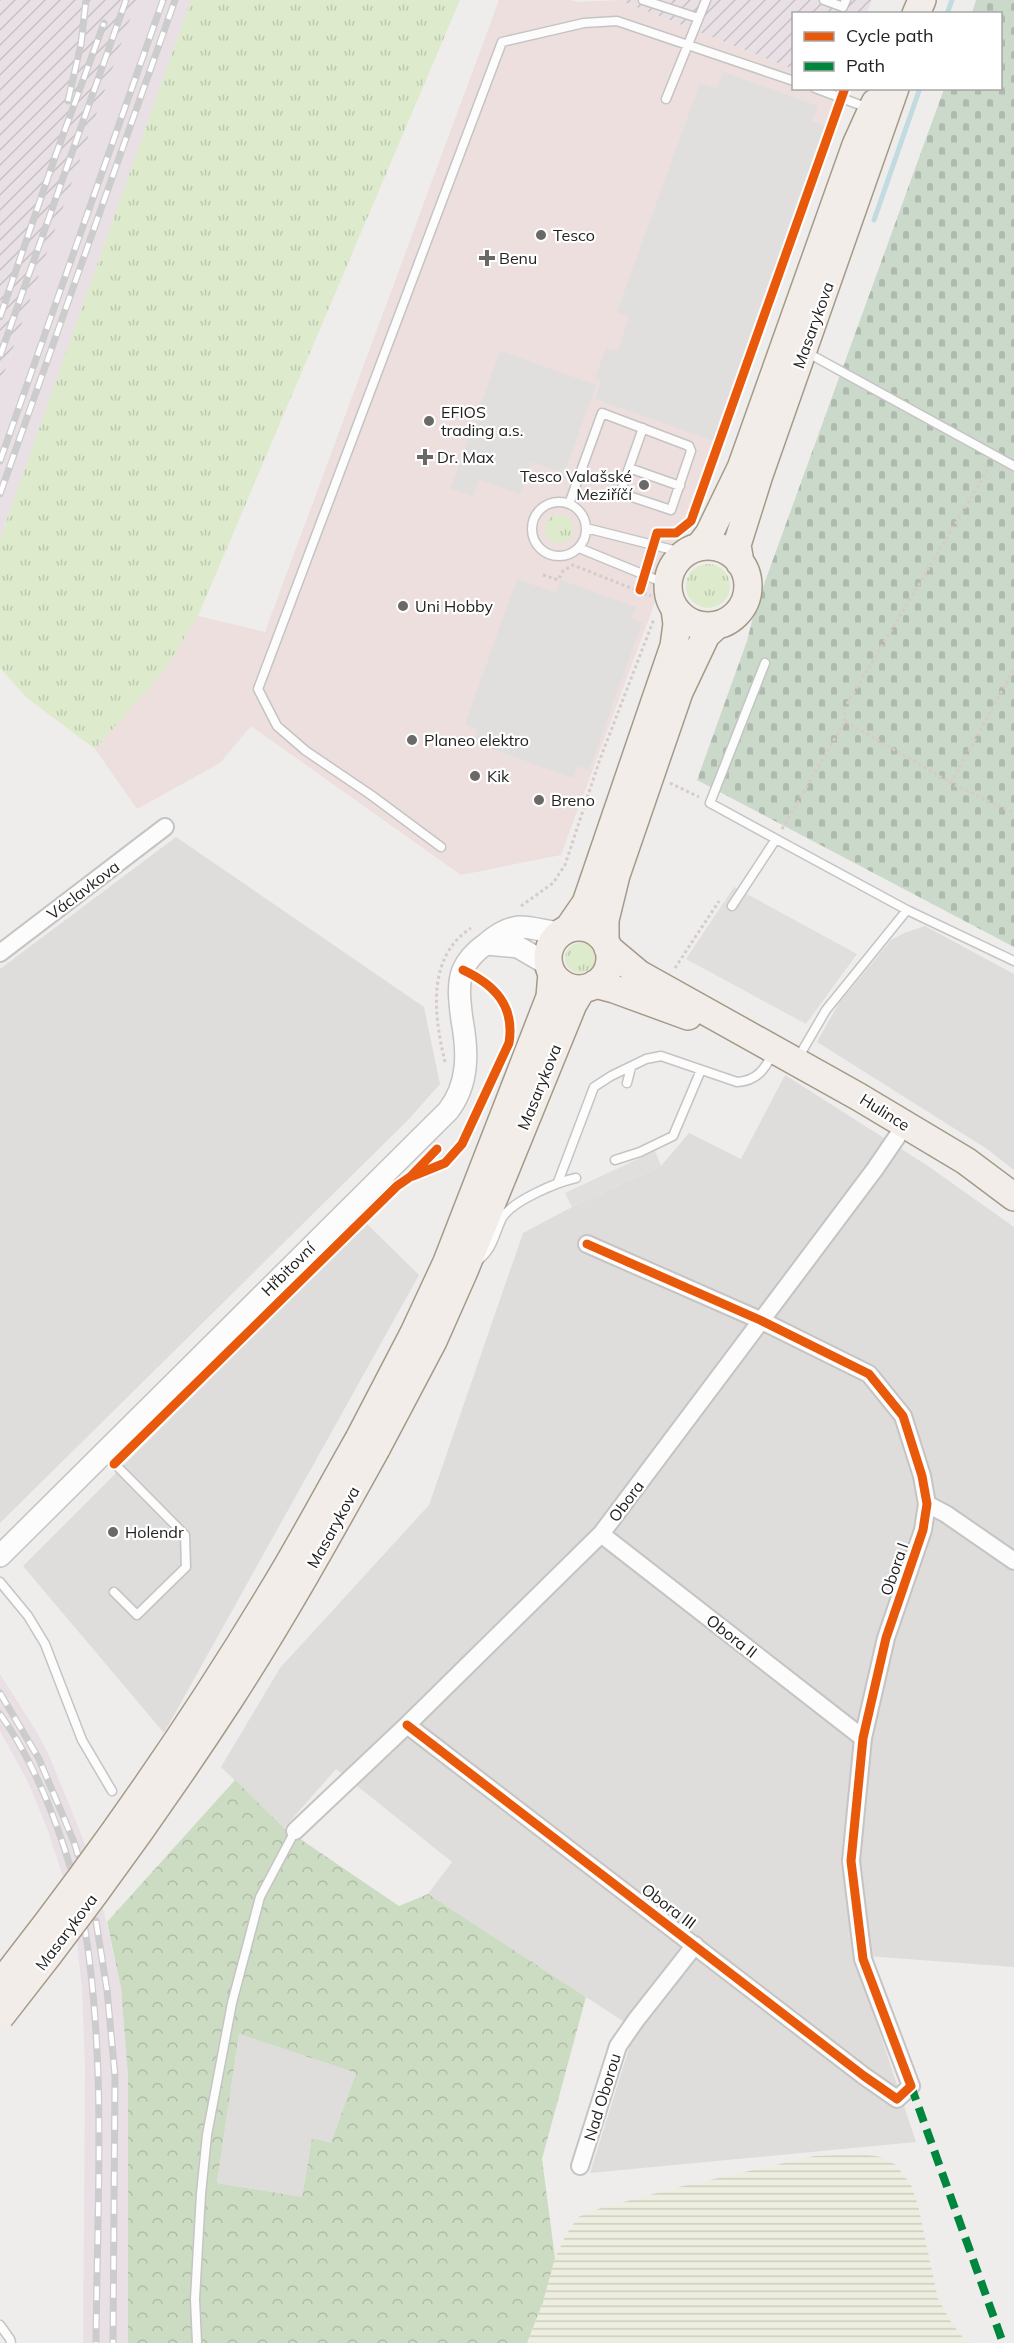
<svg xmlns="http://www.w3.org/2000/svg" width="1014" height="2343" font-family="Mulish,sans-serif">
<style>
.residential{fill:#dfdddc}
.commercial{fill:#ecdfde}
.industrial{fill:url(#industrial-furrows)}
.railway{fill:#e8e0e5}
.farmland{fill:url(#farmland-rules)}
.grass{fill:url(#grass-tufts)}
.forest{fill:url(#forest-crowns);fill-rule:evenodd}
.cemetery{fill:url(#cemetery-stones)}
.parking{fill:#e0dfde}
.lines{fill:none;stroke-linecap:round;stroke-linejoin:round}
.stream{stroke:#c1dbe0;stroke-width:5}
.service-casing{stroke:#c5c4c3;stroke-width:11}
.minor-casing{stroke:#c5c4c3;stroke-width:20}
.tertiary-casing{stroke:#c5c4c3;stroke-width:24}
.primary-casing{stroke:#a59a88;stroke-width:30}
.path{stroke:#d7cbca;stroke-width:3;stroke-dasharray:3 3;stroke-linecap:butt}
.service{stroke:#fdfcfc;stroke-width:8}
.minor{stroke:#fdfcfc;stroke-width:16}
.tertiary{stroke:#fdfcfc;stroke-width:21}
.primary{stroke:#f2ede8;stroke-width:27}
.rail-casing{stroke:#ccc;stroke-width:7}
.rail{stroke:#fff;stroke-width:4.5;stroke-dasharray:14;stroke-linecap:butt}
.primary-bridge-casing{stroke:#a59a88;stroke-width:30;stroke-linecap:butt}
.primary-bridge{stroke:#f2ede8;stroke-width:27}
.quiet{stroke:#00873e;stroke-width:8;stroke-dasharray:15 8;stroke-linecap:butt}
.cycleway-casing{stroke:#fff;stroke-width:13}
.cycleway{stroke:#e8590c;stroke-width:9}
.poi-dot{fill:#6a6968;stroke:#fff;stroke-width:2}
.labels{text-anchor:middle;stroke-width:4.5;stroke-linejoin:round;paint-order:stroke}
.poi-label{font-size:16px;fill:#222;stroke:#fff;text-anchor:start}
.street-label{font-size:16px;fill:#222;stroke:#fff}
</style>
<defs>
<pattern id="industrial-furrows" width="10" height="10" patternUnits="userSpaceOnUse" patternTransform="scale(1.5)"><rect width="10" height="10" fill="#e8e0e5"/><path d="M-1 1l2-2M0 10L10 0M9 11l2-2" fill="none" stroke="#c7c0c4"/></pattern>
<pattern id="farmland-rules" width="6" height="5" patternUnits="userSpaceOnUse" patternTransform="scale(1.5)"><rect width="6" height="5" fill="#eeeee0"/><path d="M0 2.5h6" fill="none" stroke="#ccccc0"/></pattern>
<pattern id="grass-tufts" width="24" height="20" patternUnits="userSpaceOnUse" patternTransform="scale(1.5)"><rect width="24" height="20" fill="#ddeacc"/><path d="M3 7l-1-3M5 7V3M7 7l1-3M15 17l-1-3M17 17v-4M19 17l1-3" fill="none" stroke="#bdc8af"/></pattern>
<pattern id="forest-crowns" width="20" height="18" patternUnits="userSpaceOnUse" patternTransform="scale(1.5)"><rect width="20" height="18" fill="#ccdcc2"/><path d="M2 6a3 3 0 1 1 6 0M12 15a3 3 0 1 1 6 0" fill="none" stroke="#afbca6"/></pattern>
<pattern id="cemetery-stones" width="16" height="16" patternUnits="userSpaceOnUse" patternTransform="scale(1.5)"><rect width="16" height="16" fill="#cad9ca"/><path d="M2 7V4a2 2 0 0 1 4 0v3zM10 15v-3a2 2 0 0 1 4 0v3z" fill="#adbaad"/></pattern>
</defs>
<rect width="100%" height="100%" fill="#efedeb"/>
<path class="residential" d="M176 837 424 1007 440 1084 408 1120 0 1523V969Z
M925 926 1014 974V1170L987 1149 817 1042 839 1003 891 940 904 933Z
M785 1075 928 1166 1014 1227V1967L854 1955 916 2142 590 2173 635 2029 428 1894 452 1862 336 1769 284 1828 221 1767 280 1668 429 1505 523 1233 572 1207 661 1166 689 1133 741 1159Z
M366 1223 419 1275 164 1733 23 1566Z
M239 2034 356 2073 331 2144 312 2138 302 2197 217 2183Z"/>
<path class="commercial" d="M499 0H570L577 2 619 0 793 69 794 88 839 89 715 441 561 855 461 875 251 726 220 763 137 809 95 749 164 671 198 616 265 632Z"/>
<path class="industrial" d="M0 0H137L0 385Z
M619 0H872L867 13 794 14 793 69Z"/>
<path class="railway" d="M137 0H191L0 539V385Z
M0 1674 35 1729 49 1755 83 1839 101 1899 121 1988 128 2076V2343H83L85 2068 82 1990 76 1932 66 1886 48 1831 28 1782 0 1731Z"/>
<path class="farmland" d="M861 2154 882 2157 896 2165 911 2185 918 2205 938 2299 951 2322 963 2338 972 2343H527L543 2302 555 2258 566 2235 578 2217 598 2209 679 2187 814 2156Z"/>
<path class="grass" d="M191 0H460L198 616 164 671 95 749 27 698 0 668V539Z
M545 529a14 14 0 1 1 28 0a14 14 0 1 1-28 0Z
M686 586a22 22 0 1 1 44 0a22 22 0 1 1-44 0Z
M565 958a15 15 0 1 1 30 0a15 15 0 1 1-30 0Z"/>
<path class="forest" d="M235 1780 284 1828 399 1906 428 1894 586 1997 542 2159 555 2258 543 2302 527 2343H128V2076L121 1988 107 1922ZM239 2034 356 2073 331 2143 312 2138 302 2197 217 2183Z"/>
<path class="cemetery" d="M976 0H1014V947L697 780 747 641 755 609 944 89 1000 88V14L972 13Z"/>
<path class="parking" d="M723 72 818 106 812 121 827 127 715 441 595 399 601 381 595 378 606 348 618 351 629 317 617 312 700 83 717 88Z
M500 351 596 385 564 473 532 462 520 494 479 480 473 496 451 488Z
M517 579 556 593 561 580 636 607 631 619 642 623 589 770 578 766 573 778 473 742 478 729 465 724Z
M734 887 857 954 806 1024 686 959Z
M655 1151 661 1166 572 1207 565 1193Z"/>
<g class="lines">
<path class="stream" d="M947 14 952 0
M874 220 920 88"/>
<g class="service-casing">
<path id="service" d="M643 0 698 18
M824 0 843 7 846 0
M815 88 868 108
M666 99 706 0
M806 352 1014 466
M629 468 680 486
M532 529a27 27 0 1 1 54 0a27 27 0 1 1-54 0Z
M569 504 602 413 689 446 691 451 671 510 620 493 643 428
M586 528 685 553
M579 548 657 580 669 595
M776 839 907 910 826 1010 798 1058
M441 847 371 795 306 751 277 726 258 689 502 42 584 23 617 21 794 81
M732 906 776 839 710 803 765 663
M907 910 1014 961
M627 1083 631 1067
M615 1160 640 1152 673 1136 701 1070
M558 1182 594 1087 611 1076 646 1059 661 1056 737 1082C757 1081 765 1069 773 1053
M476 1262C494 1248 493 1237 502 1218 512 1201 557 1182 576 1178
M105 1454 185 1535 186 1567 137 1615 114 1592
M0 1582 28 1616 45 1644 82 1740 112 1791
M0 2325 10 2339 11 2343
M197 2343 195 2299 201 2194 207 2135 232 2003 260 1897 295 1831"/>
</g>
<g class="minor-casing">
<path id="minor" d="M0 953 165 827
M927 1504 946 1514 1014 1561
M601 1534 863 1738
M407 1725 864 2076 897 2099 911 2086 863 1959 851 1861 863 1738 886 1638 923 1530 927 1504 922 1476 903 1416 869 1374 760 1320 587 1244
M295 1831 407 1725 601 1534 875 1169 905 1125
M580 2166 618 2046 636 2020 695 1945"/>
</g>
<g class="tertiary-casing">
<path id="tertiary" d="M486 944 518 947 549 965
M0 1556 448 1111C469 1084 468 1052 462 1020 460 1004 457 985 463 970 468 958 477 950 487 943 497 935 507 928 520 927 533 927 547 932 560 933"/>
</g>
<g class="primary-casing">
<path id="primary" d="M916 14 922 0
M668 586a40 40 0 1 1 80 0a40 40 0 1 1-80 0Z
M699 547 709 534 741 468 856 145 875 103
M740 563 737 545 759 475 895 88
M548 958a31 31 0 1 1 62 0a31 31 0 1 1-62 0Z
M568 929 586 903 674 646 677 624 675 609
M605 941V920L616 875 679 692 706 635 717 625
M608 948 639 974 859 1097 966 1161 1014 1197
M595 984 614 989 688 1016
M359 1439 414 1333 447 1262 550 997 552 973
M376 1449 433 1341 464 1271 573 1004 582 989"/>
</g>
<path class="path" d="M543 575 558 580 563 571 573 565 651 596
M845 721 844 709 990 466
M670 783 699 797
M951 783 1014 669
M782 829 845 721 951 783 1014 813
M521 906 553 883 565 865 600 759 654 619
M675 968 719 901
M445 1062C434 1016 426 957 471 928"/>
<use href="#service" class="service"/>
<use href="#minor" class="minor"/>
<use href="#tertiary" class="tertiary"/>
<use href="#primary" class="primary"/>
<g class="rail-casing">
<path id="rail" d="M68 101 81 44 86 0
M0 317 55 157 104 23
M0 356 126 0
M0 461 163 0
M0 494 175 0
M0 1693 39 1759 74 1842 78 1855
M0 1714C32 1759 54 1813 70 1866
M96 1921 107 1990 115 2076 113 2343
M84 1923C107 2061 97 2203 96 2343"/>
</g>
<use href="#rail" class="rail"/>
<g class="primary-bridge-casing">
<path id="primary-bridge" d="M0 1984C105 1851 202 1711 288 1565 312 1524 335 1481 359 1439
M0 2017C81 1915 158 1809 229 1700 282 1618 329 1534 376 1449"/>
</g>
<use href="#primary-bridge" class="primary-bridge"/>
<path class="quiet" d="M911 2086 1003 2343"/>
<g class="cycleway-casing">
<path id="cycleway" d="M640 590 657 533H676L691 521 845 88
M413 1176 445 1163 462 1144 509 1043C515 1006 495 985 463 970
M114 1464 397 1186 410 1177 437 1149
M407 1725 864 2076 897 2099 911 2086 863 1959 851 1861 863 1738 886 1638 923 1530 927 1504 922 1476 903 1416 869 1374 760 1320 587 1244"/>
</g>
<use href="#cycleway" class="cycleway"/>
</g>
<g class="poi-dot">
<circle cx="541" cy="235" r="6"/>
<path d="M484 249h6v6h6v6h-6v6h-6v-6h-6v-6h6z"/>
<circle cx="429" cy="421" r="6"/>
<path d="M422 448h6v6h6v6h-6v6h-6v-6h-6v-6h6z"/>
<circle cx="644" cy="485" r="6"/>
<circle cx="403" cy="606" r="6"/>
<circle cx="412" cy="740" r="6"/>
<circle cx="475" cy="776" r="6"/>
<circle cx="539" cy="800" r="6"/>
<circle cx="113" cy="1532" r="6"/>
</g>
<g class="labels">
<g class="poi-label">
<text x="553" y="241">Tesco</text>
<text x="499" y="264">Benu</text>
<text x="441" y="418">EFIOS<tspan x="441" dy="18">trading a.s.</tspan></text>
<text x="437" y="463">Dr. Max</text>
<text x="632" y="482" text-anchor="end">Tesco Valašské<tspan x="632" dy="18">Meziříčí</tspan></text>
<text x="415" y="612">Uni Hobby</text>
<text x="424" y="746">Planeo elektro</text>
<text x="487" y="782">Kik</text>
<text x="551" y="806">Breno</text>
<text x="125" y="1538">Holendr</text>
</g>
<g class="street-label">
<text transform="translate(813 325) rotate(-70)" y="6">Masarykova</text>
<text transform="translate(83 890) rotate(-37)" y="6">Václavkova</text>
<text transform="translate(539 1087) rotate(-68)" y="6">Masarykova</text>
<text transform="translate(885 1112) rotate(32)" y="6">Hulince</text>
<text transform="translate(288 1269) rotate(-45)" y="6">Hřbitovní</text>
<text transform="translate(626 1501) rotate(-53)" y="6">Obora</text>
<text transform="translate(333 1527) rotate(-61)" y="6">Masarykova</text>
<text transform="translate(894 1569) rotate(-71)" y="6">Obora I</text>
<text transform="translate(732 1636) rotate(38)" y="6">Obora II</text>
<text transform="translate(669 1906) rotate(37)" y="6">Obora III</text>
<text transform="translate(66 1932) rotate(-53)" y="6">Masarykova</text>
<text transform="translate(602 2097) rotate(-73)" y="6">Nad Oborou</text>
</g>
</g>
<rect x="792" y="12" width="210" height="78" fill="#ffffff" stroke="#a7a7a7" stroke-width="1.5"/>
<rect x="804" y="32" width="30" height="9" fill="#e8590c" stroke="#a7a7a7" stroke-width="1.5"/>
<text x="846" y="42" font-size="18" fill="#222222">Cycle path</text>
<rect x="804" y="62" width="30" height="9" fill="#00873e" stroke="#a7a7a7" stroke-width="1.5"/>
<text x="846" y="72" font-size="18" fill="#222222">Path</text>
</svg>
